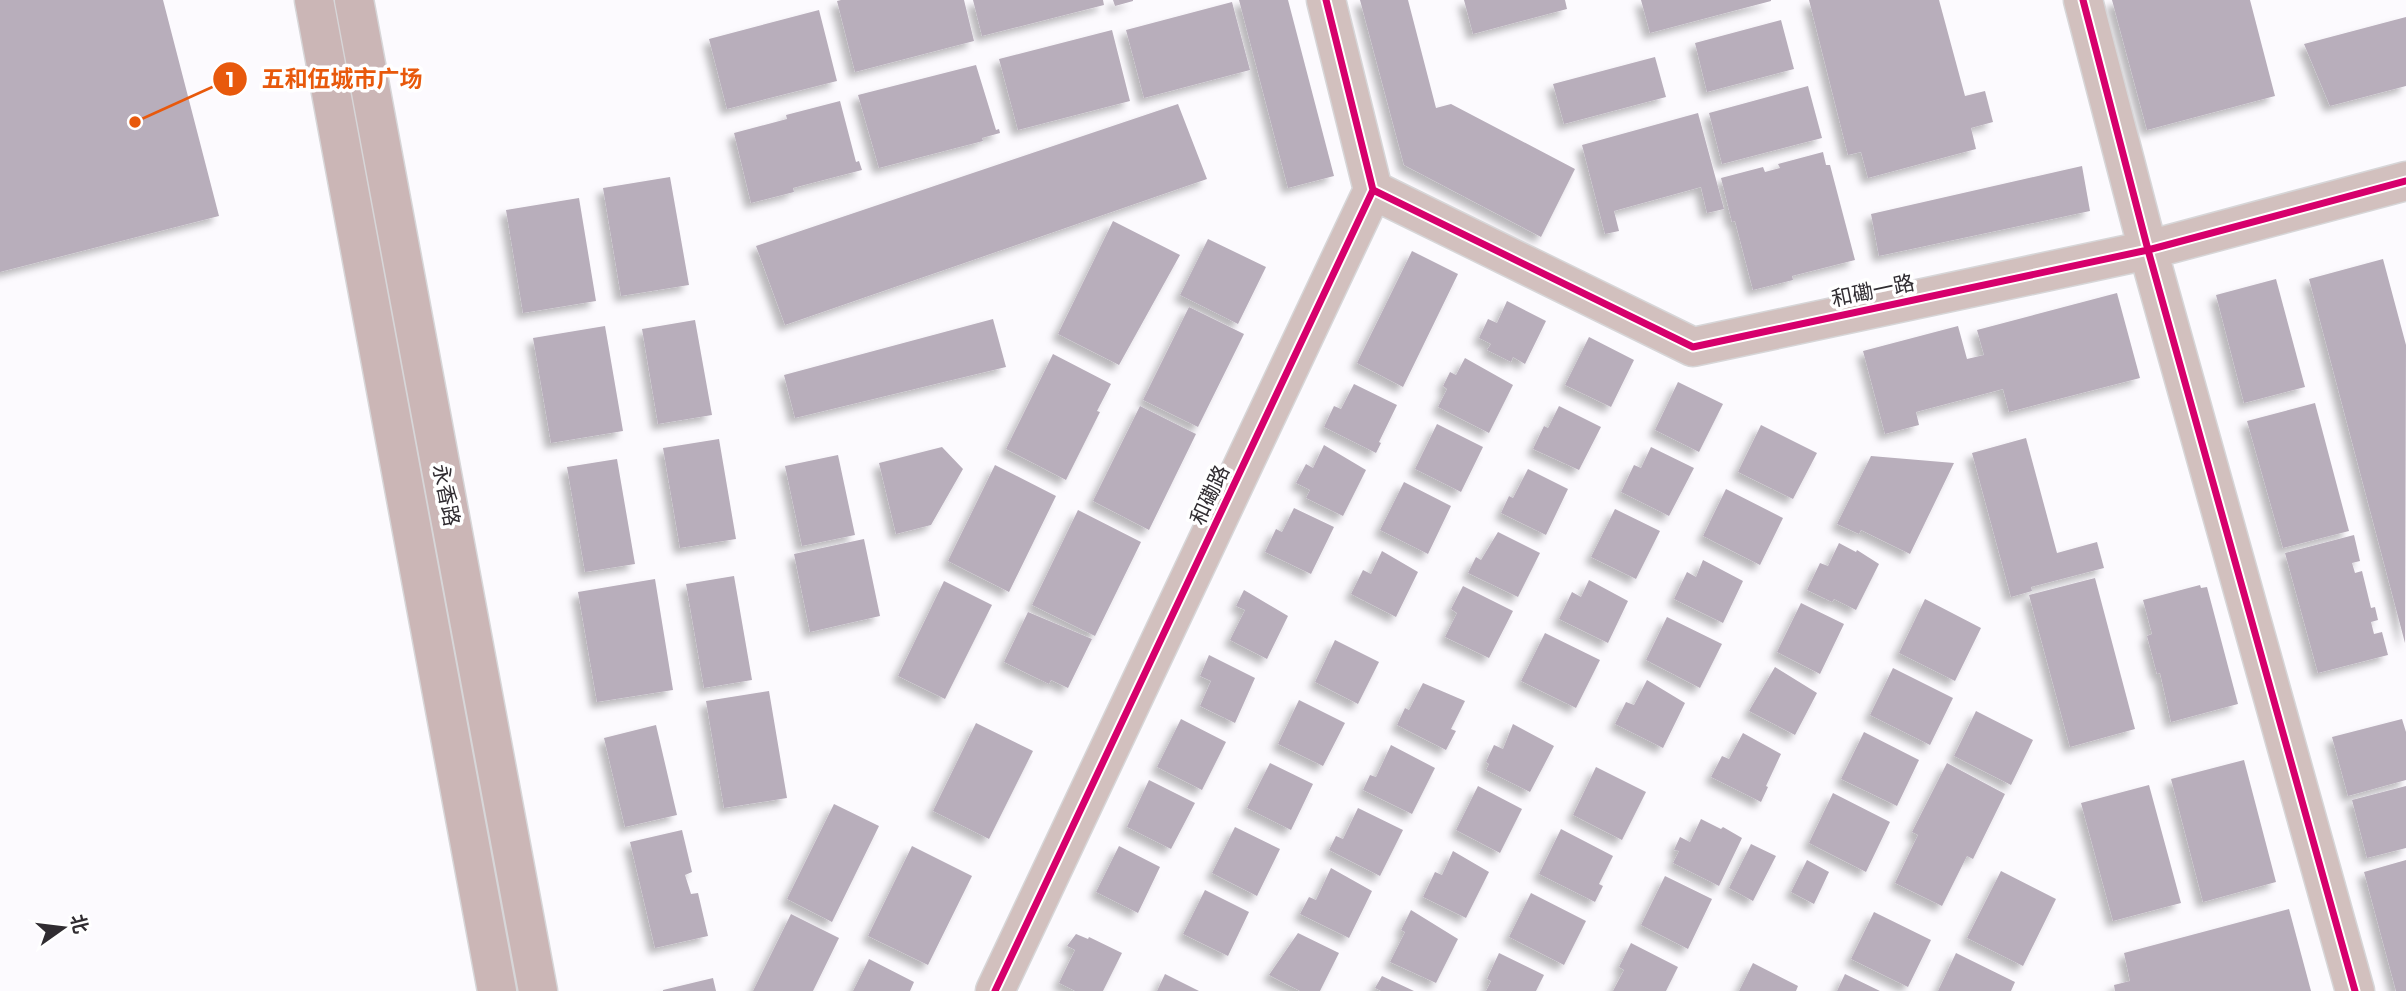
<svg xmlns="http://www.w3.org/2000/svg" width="2406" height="991" font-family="Montserrat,'Noto Sans SC',sans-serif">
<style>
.building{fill:#b8aebb;filter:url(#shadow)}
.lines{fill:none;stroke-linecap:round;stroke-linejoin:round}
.minor-casing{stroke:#d7d6d8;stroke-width:41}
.major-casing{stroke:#d7d6d8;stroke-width:41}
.minor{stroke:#d2c0be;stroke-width:38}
.major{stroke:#cbb6b6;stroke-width:38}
.cycleway-casing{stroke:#fff;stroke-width:11}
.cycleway{stroke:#d6006c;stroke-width:7}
.labels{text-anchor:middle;stroke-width:7;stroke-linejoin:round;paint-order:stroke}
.street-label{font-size:21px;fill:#302c31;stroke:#fff}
.leader{fill:none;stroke:#e8590c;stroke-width:2.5}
.callout-dot{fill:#e8590c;stroke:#fff;stroke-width:2.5}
.mark-label{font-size:21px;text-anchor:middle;font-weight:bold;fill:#fff}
.callout-label{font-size:23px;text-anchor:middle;font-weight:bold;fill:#e8590c;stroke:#fff;stroke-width:7;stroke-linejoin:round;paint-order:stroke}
</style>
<defs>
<filter id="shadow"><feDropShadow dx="-6" dy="6" stdDeviation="3.5" flood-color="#0004"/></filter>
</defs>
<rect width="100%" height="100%" fill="#fcfafe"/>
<path class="building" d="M0 0H163L219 216 0 272Z
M841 0H964L974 41 855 72 837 1Z
M973 0H1103L1104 5 982 36Z
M1113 0H1133V1L1115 6Z
M1239 0H1288L1334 176 1288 188Z
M1360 0H1408L1436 108 1451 104 1575 169 1541 237 1404 165Z
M1464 0H1565L1567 9 1473 34Z
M1641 0H1771V1L1650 33Z
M1809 0H1939L1965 96 1985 91 1993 122 1971 128 1976 149 1868 178 1861 152 1848 155Z
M2112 0H2250L2275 96 2147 130Z
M1232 2 1250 70 1144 98 1126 30Z
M819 10 837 81 727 109 709 39Z
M2406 17V86L2330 106 2304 44Z
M1781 20 1794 69 1707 92 1695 43Z
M1112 30 1130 101 1018 130 999 59Z
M1655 57 1666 97 1564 124 1553 84Z
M976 65 996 130 999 129 1000 133 982 138 983 141 879 168 858 95Z
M1808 86 1822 138 1722 164 1709 113Z
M840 101 856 162 859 161 862 170 793 188 794 192 751 203 734 133 787 119 786 115Z
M1178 104 1207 179 785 325 756 246Z
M1698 113 1724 209 1707 213 1701 187 1614 211 1619 231 1605 234 1582 145Z
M1823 152 1826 165H1830L1855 260 1792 276 1793 280 1753 290 1735 221 1732 222 1721 178 1763 167 1765 172 1780 168 1778 164Z
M2082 166 2090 211 1879 256 1871 214Z
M670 177 689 285 621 296 603 188Z
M579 198 596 301 523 313 506 210Z
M1113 221 1180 255 1119 365 1058 334Z
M1208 239 1266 267 1238 324 1180 295Z
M1412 251 1458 274 1403 387 1357 363Z
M2383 259 2406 345 2405 643 2309 279Z
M2276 279 2305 387 2244 403 2216 295Z
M2117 293 2140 378 2009 412 2003 389 1916 412 1919 425 1885 434 1863 351 1958 326 1967 359 1984 355 1977 330Z
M1507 301 1546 321 1525 364 1513 357 1511 362 1487 350 1491 344 1479 338 1488 319 1497 323Z
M1189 307 1244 334 1198 427 1143 400Z
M993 319 1006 367 795 418 784 375Z
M695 320 712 415 658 424 642 329Z
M605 326 623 431 551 443 533 338Z
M1589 337 1634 360 1611 407 1565 385Z
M1053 354 1111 384 1097 411 1100 412 1066 480 1006 449Z
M1465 358 1513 385 1489 433 1438 407 1447 389 1443 386 1450 372 1456 375Z
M1678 382 1723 404 1699 452 1655 430Z
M1354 384 1397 405 1379 442 1381 443 1376 453 1324 427 1334 406 1341 409Z
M2315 403 2349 531 2283 548 2247 421Z
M1140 406 1196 434 1149 530 1093 501Z
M1559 406 1601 427 1579 470 1533 449 1544 426 1548 428Z
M1437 424 1483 447 1461 492 1415 469Z
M1761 425 1817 453 1793 499 1738 472Z
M2026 438 2057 553 2097 542 2104 568 2031 587 2032 591 2011 597 1972 453Z
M719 439 736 539 680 548 663 448Z
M1324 445 1366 470 1343 516 1306 498 1310 490 1296 483 1306 464 1313 468Z
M942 447 963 469 931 525 896 534 879 463Z
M1651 447 1694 468 1669 516 1621 492 1634 465 1641 468Z
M838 455 855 535 802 546 785 466Z
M1871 456 1954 463 1910 554 1861 530 1859 534 1837 524Z
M617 459 635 564 585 572 567 467Z
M995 465 1056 496 1009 592 948 561Z
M1528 469 1568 489 1546 535 1501 513 1509 496 1513 498Z
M1404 482 1451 506 1428 554 1380 530Z
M1726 489 1783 518 1760 565 1703 536Z
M1294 508 1334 527 1311 574 1265 552 1276 529 1282 532Z
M1615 509 1660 531 1636 579 1591 557Z
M1078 510 1141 542 1095 636 1032 605Z
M1498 532 1540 553 1518 597 1468 573 1476 557 1481 560Z
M2354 535 2360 561 2352 563 2355 573 2362 571 2371 608 2375 607 2378 620 2371 622 2374 634 2382 632 2388 655 2318 673 2285 553Z
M864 539 880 616 810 632 794 554Z
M1839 543 1856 552 1857 550 1879 564 1856 610 1834 599 1832 602 1807 590 1820 563 1828 566Z
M1382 551 1418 572 1396 617 1351 594 1363 570 1371 574Z
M1703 560 1743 581 1723 623 1674 599 1687 572 1696 577Z
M734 576 752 680 704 688 686 584Z
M2095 578 2135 729 2070 747 2029 595Z
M655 579 673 690 597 702 578 592Z
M1589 580 1628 601 1608 643 1559 619 1572 592 1581 597Z
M944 581 992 605 945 699 898 676Z
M2200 585 2201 588 2207 587 2238 704 2171 722 2160 673 2157 674 2147 636 2152 634 2143 600Z
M1463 586 1513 611 1489 658 1445 637 1457 613 1451 609Z
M1244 590 1288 616 1267 659 1230 640 1245 610 1236 606Z
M1925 599 1981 628 1955 681 1899 653Z
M1801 603 1844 624 1820 674 1777 652Z
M1028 612 1092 639 1068 688 1051 680 1049 684 1004 662Z
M1667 617 1722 644 1700 688 1646 660Z
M1545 633 1600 660 1576 708 1521 681Z
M1335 640 1379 662 1358 704 1315 682Z
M1209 655 1255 678 1235 723 1200 706 1211 681 1200 676Z
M1775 667 1817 693 1795 735 1749 711Z
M1893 668 1953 698 1930 745 1870 715Z
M1647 680 1685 703 1663 748 1615 724 1626 702 1634 705Z
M1423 683 1465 701 1451 729 1456 731 1446 750 1397 725 1405 708 1409 710Z
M769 691 787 798 724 808 706 701Z
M1299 700 1345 723 1323 766 1278 744Z
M1976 711 2033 740 2011 785 1954 756Z
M1181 719 1226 742 1202 790 1157 767Z
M2402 719 2406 732V780L2348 796 2332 737Z
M976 723 1033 751 989 839 933 811Z
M1513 724 1554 746 1530 792 1486 770 1489 764 1486 762 1494 745 1503 749Z
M656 725 677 815 625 827 604 738Z
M1864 732 1919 760 1897 806 1841 779Z
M1743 733 1781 754 1766 786 1768 787 1761 802 1711 777 1722 756 1729 759Z
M1391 745 1435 768 1412 814 1363 790 1370 775 1376 777Z
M2244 760 2276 882 2203 902 2171 779Z
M1270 763 1313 784 1291 830 1247 808Z
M1947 763 2005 794 1973 859 1967 856 1942 906 1895 883 1918 835 1912 832Z
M1596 767 1646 792 1622 840 1573 815Z
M1149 780 1195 803 1171 849 1127 827Z
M2149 785 2181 903 2113 921 2081 803Z
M1478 786 1522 809 1500 853 1456 830Z
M2406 786V848L2367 858 2352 800Z
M1833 793 1890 822 1866 872 1809 843Z
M834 804 879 826 832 922 787 899Z
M1358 808 1403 830 1380 876 1329 850 1336 836 1343 839Z
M1701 819 1721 829 1723 827 1742 838 1719 886 1673 863 1679 851 1674 850 1680 837 1690 842Z
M1235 827 1280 849 1257 896 1212 873Z
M1561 829 1613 856 1599 884 1603 886 1595 902 1539 874Z
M682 830 692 872 685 875 691 894 698 893 708 936 655 948 630 842Z
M1751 844 1776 856 1753 901 1729 888Z
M912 846 972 876 928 965 868 936Z
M1119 846 1160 867 1138 913 1096 892Z
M1453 851 1489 872 1466 918 1423 897 1435 872 1442 875Z
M1807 860 1829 872 1814 904 1791 892Z
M2406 860V991H2396L2364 872Z
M1331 868 1372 891 1349 938 1300 914 1309 897 1316 900Z
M2001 871 2056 899 2023 966 1967 938Z
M1665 876 1712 899 1688 949 1641 925Z
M1205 890 1249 912 1228 956 1183 934Z
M1531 893 1586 921 1564 965 1509 937Z
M2289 909 2311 991H2115L2114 985 2130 981 2124 953Z
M1411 910 1458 939 1436 983 1390 962 1405 932 1401 930Z
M1874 912 1931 940 1908 987 1851 959Z
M791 914 839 938 813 991H753Z
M1298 933 1339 953 1320 991H1300L1269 975Z
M1076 934 1088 939 1089 937 1122 953 1103 991H1075L1059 983 1075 950 1067 946Z
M1631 943 1678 967 1666 991H1613L1624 970 1619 967Z
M1499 953 1544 975 1536 991H1486L1491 981 1487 979Z
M1956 953 2015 982 2011 991H1938Z
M869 959 914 982 910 991H853Z
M1753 963 1798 986 1796 991H1739Z
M1165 974 1199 991H1157Z
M1845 974 1880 991H1837Z
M1382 976 1414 991H1381L1375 988Z
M713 978 716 991H663V990Z"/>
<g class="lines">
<g class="minor-casing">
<path id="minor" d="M2083 0 2148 250 2355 991
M1373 190 1693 347 2148 250 2406 181
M995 991 1373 190 1326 0"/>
</g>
<g class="major-casing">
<path id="major" d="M314 0 497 991
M354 0 538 991"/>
</g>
<use href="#minor" class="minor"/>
<use href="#major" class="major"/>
<g class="cycleway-casing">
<path id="cycleway" d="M2083 0 2148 250 2355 991
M1373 190 1693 347 2148 250 2406 181
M995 991 1373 190 1326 0"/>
</g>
<use href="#cycleway" class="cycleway"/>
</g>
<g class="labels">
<g class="street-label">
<text transform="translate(1873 291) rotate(-12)" y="7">和磡一路</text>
<text transform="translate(446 495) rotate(79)" y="7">永香路</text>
<text transform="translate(1210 495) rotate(-65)" y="7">和磡路</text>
</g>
</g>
<path class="leader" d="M135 122L230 79"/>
<g class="callout-dot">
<circle cx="135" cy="122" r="7"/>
<circle cx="230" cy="79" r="18"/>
</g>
<g class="mark-label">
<text x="230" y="87">1</text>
</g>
<g class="callout-label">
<text x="342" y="87">五和伍城市广场</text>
</g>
<g transform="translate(63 928) rotate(76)" stroke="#ffffff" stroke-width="5" paint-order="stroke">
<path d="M0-5L12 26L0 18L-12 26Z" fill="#302c31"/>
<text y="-10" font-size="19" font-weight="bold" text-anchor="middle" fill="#302c31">北</text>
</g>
</svg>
